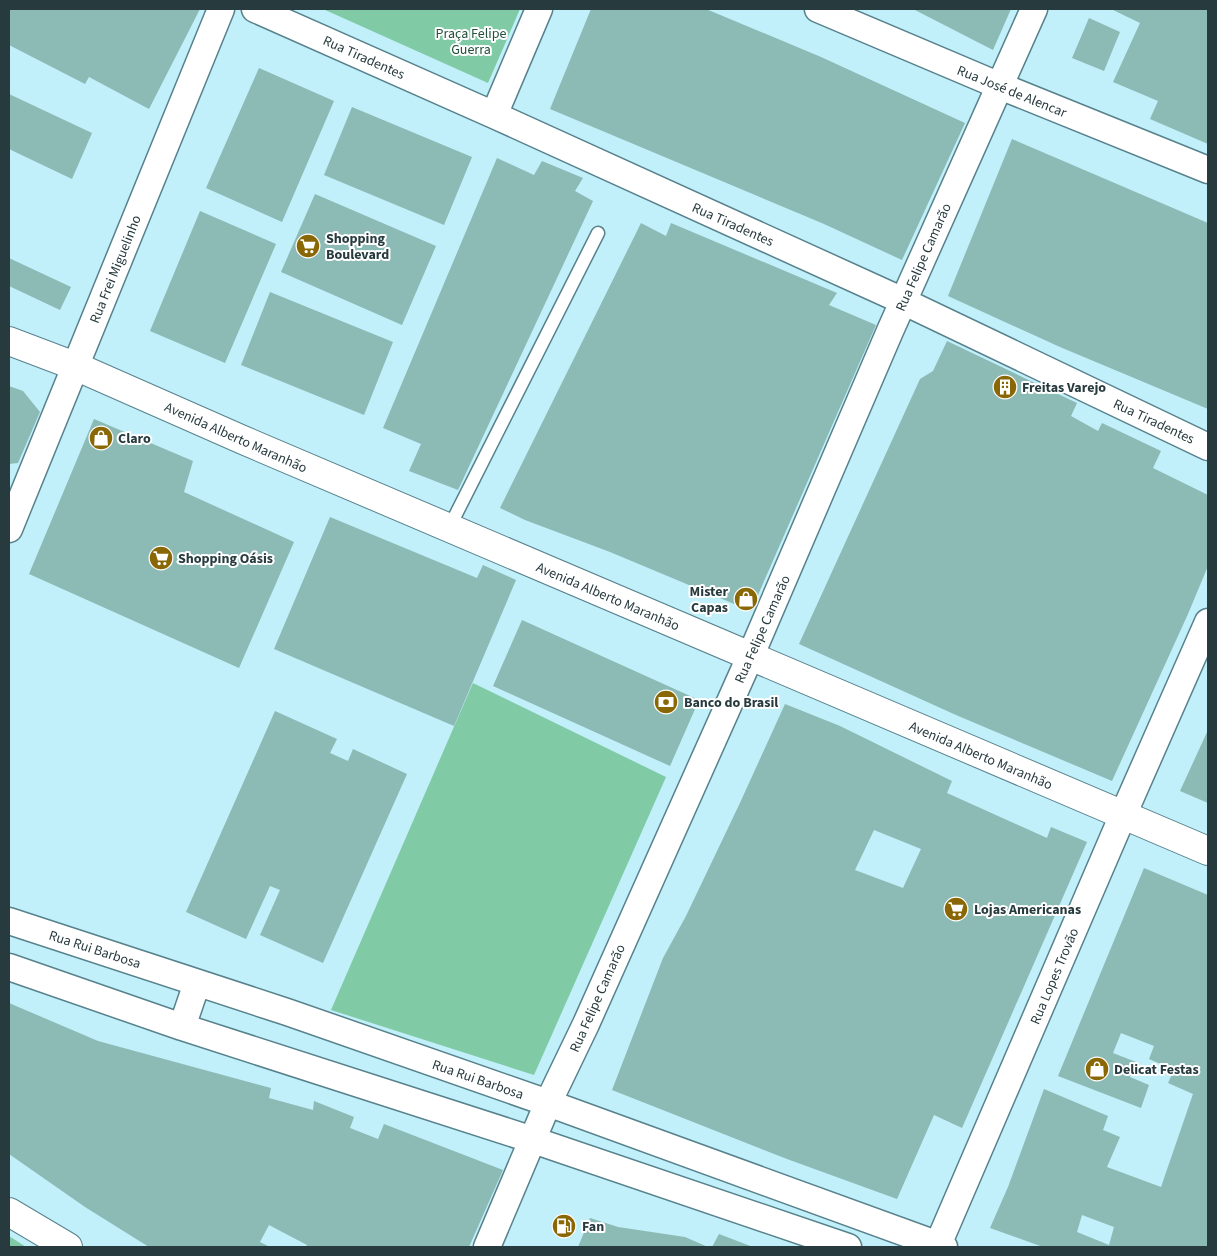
<svg xmlns="http://www.w3.org/2000/svg" width="1217" height="1256" font-family="'Source Sans 3',sans-serif">
<style>
.green{fill:#80caa5}
.building{fill:#8cbab5;fill-rule:evenodd}
.lines{fill:none;stroke-linecap:round;stroke-linejoin:round}
.service-casing{stroke:#57828c;stroke-width:15}
.minor-casing{stroke:#57828c;stroke-width:29}
.secondary-casing{stroke:#57828c;stroke-width:30}
.service{stroke:#fff;stroke-width:12}
.minor{stroke:#fff;stroke-width:26}
.secondary{stroke:#fff;stroke-width:28}
.labels{text-anchor:middle;stroke-width:4;stroke-linejoin:round;paint-order:stroke}
.park-label{font-size:14px;fill:#24503b;stroke:#fff}
.street-label{font-size:14px;fill:#273a3e;stroke:#fff}
.poi-label{font-size:14px;font-weight:bold;fill:#273a3e;stroke:#fff;text-anchor:start}
</style>
<rect width="100%" height="100%" fill="#c1effa"/>
<path class="green" d="M323 9H520L488 83Z
M473 683 666 777 534 1075 331 1010Z
M9 1236 26 1247H9Z"/>
<path class="building" d="M10 9H200L149 109 89 77 85 84 9 45Z
M591 9H706L821 57 965 123 902 260 824 224 550 109Z
M913 9H1011L993 50Z
M1111 9H1208V144L1150 119 1158 101 1113 82 1140 23Z
M1089 18 1120 32 1104 71 1072 58Z
M259 68 334 101 282 222 206 188Z
M9 94 92 133 72 179 9 149Z
M352 107 472 157 444 225 324 175Z
M1012 139 1208 223V409L1060 347 948 296Z
M497 158 534 175 542 161 583 178 575 191 593 201 458 490 409 471 421 444 383 428Z
M315 194 436 246 402 325 281 272Z
M200 211 276 244 225 363 150 331Z
M641 223 666 236 671 223 837 293 829 305 876 325 751 611 610 552 525 520 500 508Z
M9 258 71 287 60 310 9 286Z
M270 292 393 342 364 415 241 365Z
M947 341 1077 403 1071 416 1098 431 1102 423 1161 451 1153 468 1208 495V566L1188 614 1112 781 956 715 799 644 920 379 933 371Z
M9 386 23 391 40 412 18 463 9 464Z
M94 419 193 461 184 492 294 542 239 668 29 574Z
M330 517 477 578 483 565 516 580 454 726 274 649Z
M522 620 699 700 670 766 493 686Z
M785 704 840 726 952 781 947 793 1047 838 1051 827 1087 842 962 1128 934 1115 897 1199 787 1159 612 1090 663 958 686 916 739 805ZM874 830 921 849 903 888 855 870Z
M275 711 337 739 330 753 348 761 353 749 407 774 323 963 260 935 280 890 270 886 246 939 186 912Z
M1208 730V803L1180 791Z
M1144 868 1208 895V1247H1043L990 1228 1008 1187 1044 1089 1108 1116 1103 1130 1120 1137 1107 1167 1161 1187 1193 1094 1168 1083 1174 1070 1149 1059 1154 1046 1121 1033 1113 1053 1136 1062 1130 1077 1149 1085 1141 1108 1058 1076ZM1082 1215 1114 1227 1109 1245 1077 1232Z
M9 1003 98 1041 271 1088 269 1098 313 1110 314 1101 354 1117 350 1128 378 1139 384 1124 503 1170 469 1247H306L307 1245 269 1225 260 1242 270 1247H149L85 1207 9 1154Z
M590 1218 618 1227 685 1237 708 1247H578Z
M719 1234 753 1247H712Z"/>
<g class="lines">
<g class="service-casing">
<path id="service" d="M449 528 598 233"/>
</g>
<g class="minor-casing">
<path id="minor" d="M255 9 494 115 890 295 1208 447
M818 9 1000 86 1208 170
M494 115 539 9
M9 529 221 9
M9 921 287 1012 548 1103 944 1247
M9 967 182 1027 533 1140 848 1247
M182 1027 197 983
M487 1247 548 1103 586 1024 750 657 890 331 1034 9
M937 1247 1123 815 1208 622"/>
</g>
<g class="secondary-casing">
<path id="secondary" d="M9 341 75 366 243 440 1208 851
M9 1212 68 1247"/>
</g>
<use href="#service" class="service"/>
<use href="#minor" class="minor"/>
<use href="#secondary" class="secondary"/>
</g>
<defs>
<g id="supermarket-disc" transform="scale(1.25)"><circle r="9.5" fill="#8a6705" stroke="#fff"/><path d="M-6-5.5h2.5l.6 2H6L4.5 2H-2.5L-4.4-4H-6ZM-1.5 3.2a1.3 1.3 0 1 0 .1 0ZM3 3.2a1.3 1.3 0 1 0 .1 0Z" fill="#fff"/></g>
<g id="building-disc" transform="scale(1.25)"><circle r="9.5" fill="#8a6705" stroke="#fff"/><path d="M-4-6H4V6H1V3H-1V6H-4ZM-2.5-4.3h1.7v1.8h-1.7ZM.8-4.3h1.7v1.8H.8ZM-2.5-1h1.7V.8h-1.7ZM.8-1h1.7V.8H.8Z" fill="#fff"/></g>
<g id="shop-disc" transform="scale(1.25)"><circle r="9.5" fill="#8a6705" stroke="#fff"/><path d="M-5-2.5h2.3a2.7 3.5 0 0 1 5.4 0H5L5.5 6h-11ZM-1.5-2.5h3a1.5 2.3 0 0 0-3 0Z" fill="#fff"/></g>
<g id="bank-disc" transform="scale(1.25)"><circle r="9.5" fill="#8a6705" stroke="#fff"/><path d="M-6-4H6V4H-6ZM0-2.3a2.3 2.3 0 1 0 0 4.6a2.3 2.3 0 1 0 0-4.6Z" fill="#fff"/></g>
<g id="fuel-disc" transform="scale(1.25)"><circle r="9.5" fill="#8a6705" stroke="#fff"/><path d="M-5.5-6h7V0h2V4h1.3V-2.5L3-4.5l.8-.8L6-3V5H2.5V1h-1V6h-7ZM-4.2-4.7v3.2H.2V-4.7Z" fill="#fff"/></g>
</defs>
<g fill-rule="evenodd">
<use href="#supermarket-disc" x="308" y="246"/>
<use href="#building-disc" x="1005" y="387"/>
<use href="#shop-disc" x="101" y="438"/>
<use href="#supermarket-disc" x="161" y="558"/>
<use href="#shop-disc" x="746" y="599"/>
<use href="#bank-disc" x="666" y="702"/>
<use href="#supermarket-disc" x="956" y="909"/>
<use href="#shop-disc" x="1097" y="1069"/>
<use href="#fuel-disc" x="564" y="1226"/>
</g>
<g class="labels">
<g class="park-label">
<text x="471" y="38">Praça Felipe<tspan x="471" dy="16">Guerra</tspan></text>
</g>
<g class="street-label">
<text transform="translate(364 57) rotate(24)" y="5">Rua Tiradentes</text>
<text transform="translate(1012 91) rotate(22)" y="5">Rua José de Alencar</text>
<text transform="translate(733 224) rotate(24)" y="5">Rua Tiradentes</text>
<text transform="translate(923 257) rotate(-66)" y="5">Rua Felipe Camarão</text>
<text transform="translate(115 269) rotate(-68)" y="5">Rua Frei Miguelinho</text>
<text transform="translate(1154 421) rotate(25)" y="5">Rua Tiradentes</text>
<text transform="translate(236 437) rotate(24)" y="5">Avenida Alberto Maranhão</text>
<text transform="translate(608 596) rotate(23)" y="5">Avenida Alberto Maranhão</text>
<text transform="translate(762 629) rotate(-66)" y="5">Rua Felipe Camarão</text>
<text transform="translate(981 755) rotate(23)" y="5">Avenida Alberto Maranhão</text>
<text transform="translate(95 949) rotate(18)" y="5">Rua Rui Barbosa</text>
<text transform="translate(1054 976) rotate(-67)" y="5">Rua Lopes Trovão</text>
<text transform="translate(597 998) rotate(-66)" y="5">Rua Felipe Camarão</text>
<text transform="translate(478 1079) rotate(19)" y="5">Rua Rui Barbosa</text>
</g>
<g class="poi-label">
<text x="326" y="243">Shopping<tspan x="326" dy="16">Boulevard</tspan></text>
<text x="1022" y="392">Freitas Varejo</text>
<text x="118" y="443">Claro</text>
<text x="178" y="563">Shopping Oásis</text>
<text x="728" y="596" text-anchor="end">Mister<tspan x="728" dy="16">Capas</tspan></text>
<text x="684" y="707">Banco do Brasil</text>
<text x="974" y="914">Lojas Americanas</text>
<text x="1114" y="1074">Delicat Festas</text>
<text x="582" y="1231">Fan</text>
</g>
</g>
<rect width="1217" height="1256" fill="none" stroke="#273a3e" stroke-width="20"/>
</svg>
